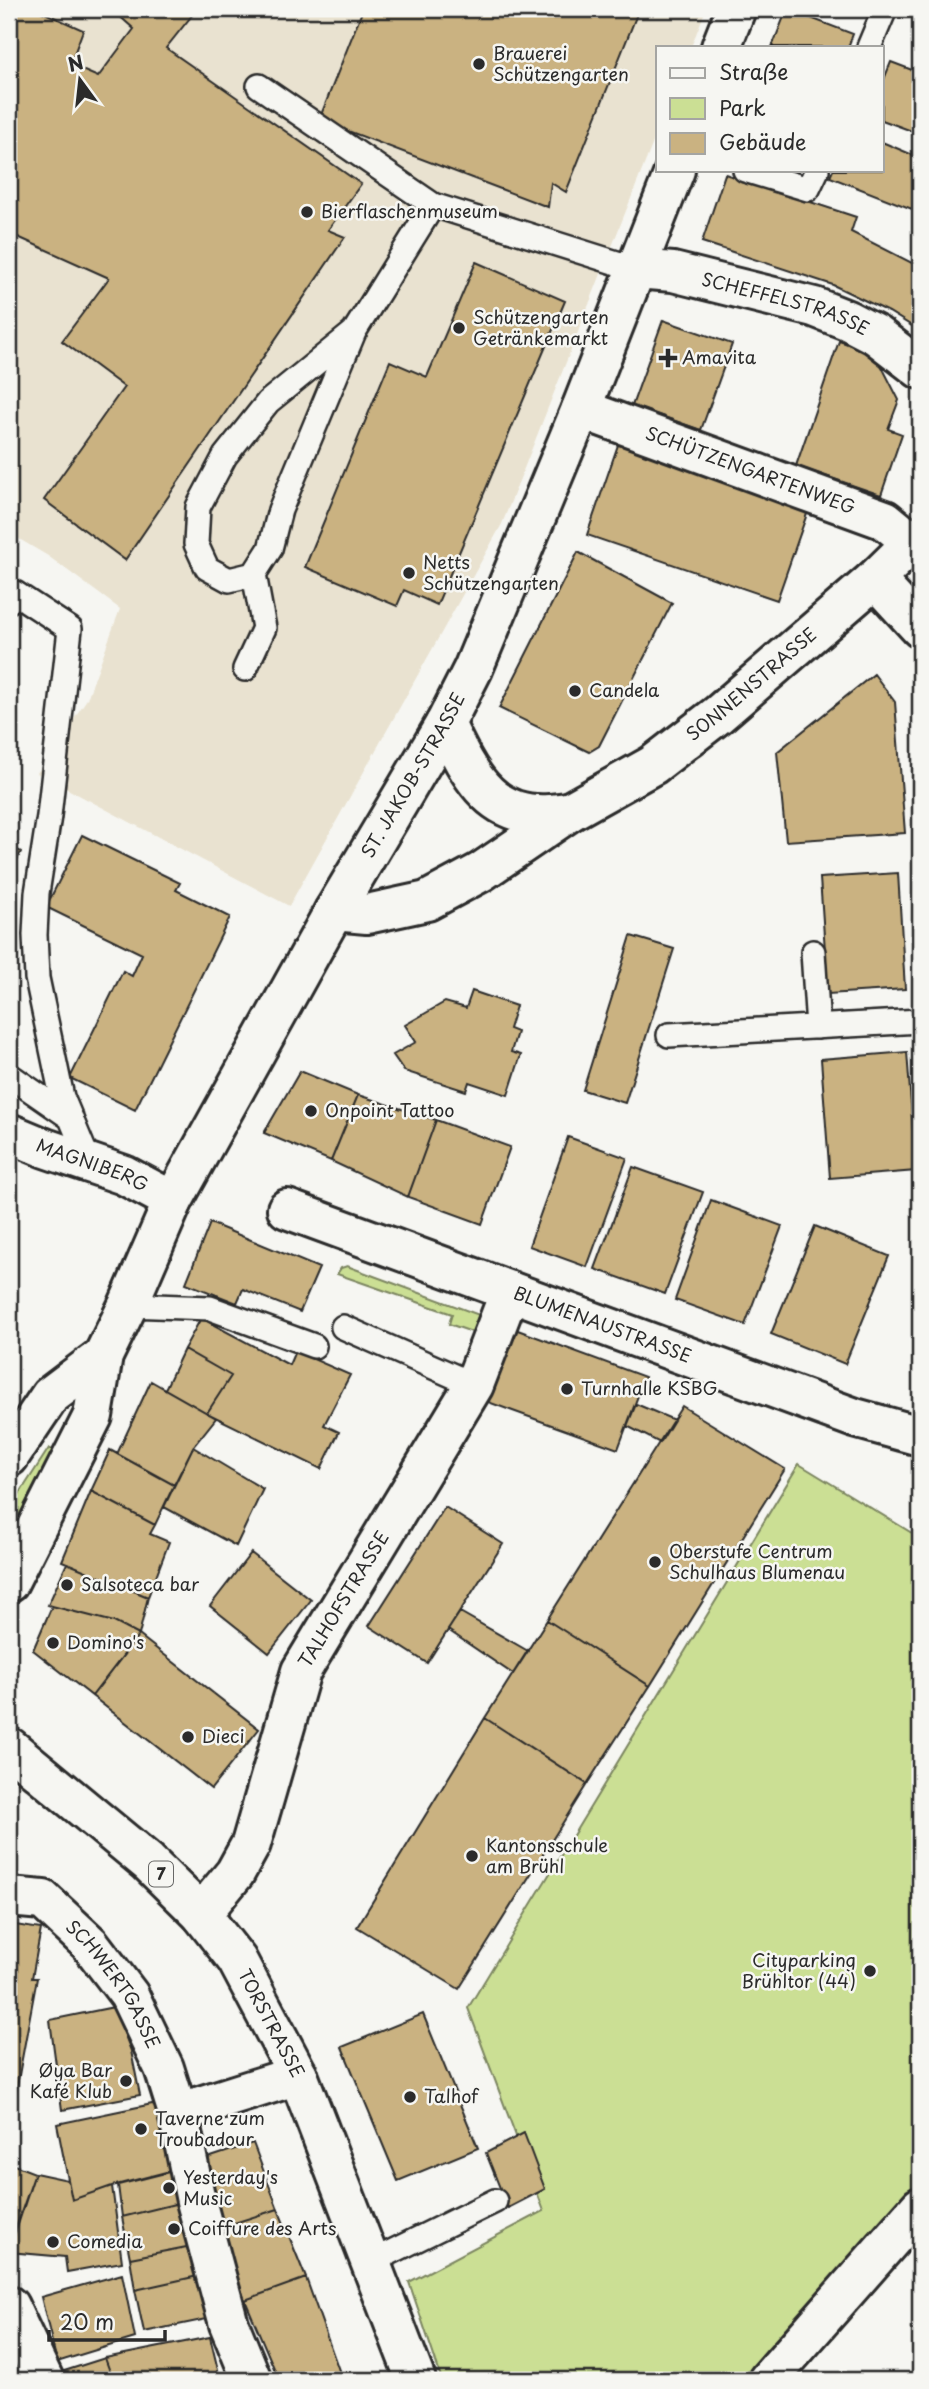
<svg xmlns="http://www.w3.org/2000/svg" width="929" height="2389" font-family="'Playpen Sans',sans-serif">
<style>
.built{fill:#e9e2d0}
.green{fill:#cbdf94;stroke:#7b8560;stroke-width:2}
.building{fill:#cab281;stroke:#2b2b2b;stroke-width:2}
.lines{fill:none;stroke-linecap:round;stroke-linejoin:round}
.lane-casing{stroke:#2b2b2b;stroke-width:28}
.street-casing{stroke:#2b2b2b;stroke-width:44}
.secondary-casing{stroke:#2b2b2b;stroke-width:44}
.primary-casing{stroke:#2b2b2b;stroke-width:44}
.lane{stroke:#f6f6f2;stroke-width:23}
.street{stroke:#f6f6f2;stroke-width:38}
.secondary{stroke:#f6f6f2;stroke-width:38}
.primary{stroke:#f6f6f2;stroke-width:38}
.poi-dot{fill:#2b2b2b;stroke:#f6f6f2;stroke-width:2.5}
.labels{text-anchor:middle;stroke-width:5;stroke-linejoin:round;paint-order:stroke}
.shield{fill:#f6f6f2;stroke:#686867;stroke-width:2}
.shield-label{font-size:16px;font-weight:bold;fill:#2b2b2b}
.poi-label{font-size:18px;fill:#2b2b2b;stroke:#f6f6f2;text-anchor:start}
.street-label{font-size:18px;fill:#2b2b2b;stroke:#f6f6f2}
</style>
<rect width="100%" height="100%" fill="#f6f6f2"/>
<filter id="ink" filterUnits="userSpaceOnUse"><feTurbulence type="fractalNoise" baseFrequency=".0143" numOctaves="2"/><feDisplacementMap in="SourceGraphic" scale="14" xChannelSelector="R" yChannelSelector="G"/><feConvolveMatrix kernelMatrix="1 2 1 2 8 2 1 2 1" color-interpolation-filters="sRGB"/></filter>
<g filter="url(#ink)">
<path class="built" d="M9 9H706L691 47H658V130L502 524 289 906 37 773 87 699 120 609 48 556 9 533Z"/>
<path class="green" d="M347 1266 482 1316 475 1333 449 1324 452 1314 337 1274 341 1268Z
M49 1448 54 1451 9 1538V1510Z
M799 1464 920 1538V2184L749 2380H442L409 2282 544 2211 468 2008Z"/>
<path class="building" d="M9 9H36L83 30 70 65 98 77 134 29 115 12 117 9H197L166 48 361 184 328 230 345 237 125 560 44 500 124 387 62 341 109 278 9 233Z
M363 9H639L566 192 551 183 548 207 319 120Z
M787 9 853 34 848 47H772Z
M891 62 920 73V134L882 120V84Z
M882 142 920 158V189L912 209 830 177 833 170H882Z
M725 174 856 217 851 232 920 267V331L889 312 833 285 702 242Z
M476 262 565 301 437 605 404 590 397 606 305 567 390 361 427 377Z
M663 320 732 344 701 430 632 406Z
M839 341 875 353 899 400 888 429 902 434 881 495 796 466Z
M619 442 809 508 777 600 587 535Z
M578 552 672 603 599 746 589 752 499 708Z
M874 674 895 702 905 833 786 841 777 752Z
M9 828 17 832 10 846 21 852 9 875Z
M82 835 180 883 176 890 230 917 135 1110 70 1078 123 971 132 976 142 954 46 907Z
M898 873 905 989 828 994 820 878Z
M631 936 674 949 625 1103 583 1090Z
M472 991 516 1006 509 1029 517 1032 511 1052 521 1055 508 1095 469 1082 466 1091 404 1071 393 1055 416 1042 405 1025 445 1002 466 1008Z
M907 1052 916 1171 830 1178 821 1059Z
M300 1071 358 1095 331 1161 264 1133Z
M358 1095 436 1120 408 1197 331 1161Z
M436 1120 510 1147 482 1224 408 1197Z
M568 1137 627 1158 587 1267 529 1246Z
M633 1167 703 1192 665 1294 595 1269Z
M711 1200 782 1226 745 1325 675 1300Z
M210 1223 319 1268 300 1312 243 1289 237 1303 186 1283Z
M815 1226 889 1256 845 1364 771 1334Z
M201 1318 289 1365 295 1351 350 1375 324 1425 339 1432 321 1469 207 1413 231 1376 184 1349Z
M515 1329 645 1377 618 1449 488 1402Z
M184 1349 231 1376 207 1413 165 1389Z
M151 1381 216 1418 193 1447 174 1485 117 1454Z
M636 1404 674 1420 660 1443 627 1426Z
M682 1406 785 1469 650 1686 547 1620Z
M193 1447 263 1489 236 1546 164 1507Z
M110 1450 174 1485 155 1525 91 1491Z
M91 1491 155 1525 150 1534 169 1542 148 1597 62 1561Z
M445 1507 503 1544 427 1663 369 1626Z
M251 1553 311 1600 269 1653 210 1606Z
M67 1563 148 1597 139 1635 114 1622 48 1605Z
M52 1606 114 1622 139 1635 92 1696 33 1650Z
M460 1612 528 1651 513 1674 448 1630Z
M547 1620 650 1686 587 1784 485 1718Z
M139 1635 259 1729 211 1789 92 1696Z
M485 1718 587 1784 459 1989 357 1927Z
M9 1924 41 1929 32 1978H37L14 2102 9 2101Z
M114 2007 131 2051 140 2095 62 2110 50 2020Z
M423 2014 478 2148 398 2181 342 2047Z
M157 2103 170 2171 112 2186 72 2200 57 2124Z
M524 2133 545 2189 508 2208 486 2153Z
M253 2143 278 2209 219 2228 196 2162Z
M9 2163 35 2173 9 2247Z
M177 2170 183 2202 122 2217 118 2185Z
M35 2173 68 2180 72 2200 112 2186 122 2262 67 2272 65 2257 9 2252Z
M183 2202 192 2246 130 2258 122 2217Z
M278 2209 306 2278 245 2300 219 2228Z
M192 2246 198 2276 135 2290 130 2258Z
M122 2274 135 2338 57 2362 41 2297Z
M198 2276 207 2319 144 2332 135 2290Z
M306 2278 341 2376 336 2380H279L245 2300Z
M210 2337 220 2378 213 2380H113L105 2358Z
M9 2357 21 2380H9Z
M105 2358 113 2380H60L58 2373Z"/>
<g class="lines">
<g class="lane-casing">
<path id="lane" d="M869 47 885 9
M259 86 433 205
M745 170 808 189 817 170
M354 332 268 402 225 456 198 507 196 544 207 568 229 580 254 574 270 549 280 510 354 332 433 205 636 269
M9 601 15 593 70 629 49 816 37 893 35 935 37 978 62 1097 89 1162
M245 669 264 628 254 574
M813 952 818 1027
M669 1035 920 1021
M9 1075 71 1118
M128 1305 210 1308 314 1346
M343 1327 474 1385
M371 2262 495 2201"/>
</g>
<g class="street-casing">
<g id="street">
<path id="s1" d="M636 269 673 272 814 307 847 320 876 335 920 369"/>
<path id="s2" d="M581 409 885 520 913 543"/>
<path d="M875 579 920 628"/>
<path id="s3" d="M9 1133 45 1148 124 1175 173 1201"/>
<path id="s4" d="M287 1209 855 1418 920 1436"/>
<path id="s5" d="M9 1897 43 1900 90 1944 129 1995 164 2068 178 2113 298 2075"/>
<path id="s6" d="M201 1914 235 1873 251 1844 301 1671 474 1385 510 1291"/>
<path d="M178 2113 196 2201 229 2324 252 2380"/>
<path d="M9 2306 44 2380"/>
<path d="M768 2380 920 2207"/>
</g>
</g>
<g class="secondary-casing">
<g id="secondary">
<path d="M721 47 736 9"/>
<path d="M445 724C465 764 484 812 536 814 547 815 558 813 569 812"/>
<path id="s7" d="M334 911 367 914 427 901 481 872 569 812 653 765 719 714 875 579 920 535"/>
<path d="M9 1457 50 1396 103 1356"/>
<path id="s8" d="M9 1582 93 1416 103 1356 128 1305 173 1201 334 911 445 724 473 669 581 409 675 170"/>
</g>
</g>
<g class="primary-casing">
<g id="primary">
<path id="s9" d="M9 1747 148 1862 201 1914 237 1960 298 2075 416 2380"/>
</g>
</g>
<use href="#lane" class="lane"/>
<use href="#street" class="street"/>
<use href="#secondary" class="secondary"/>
<use href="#primary" class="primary"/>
</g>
</g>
<g class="poi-dot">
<circle cx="479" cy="64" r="7"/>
<circle cx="307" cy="212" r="7"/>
<circle cx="459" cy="328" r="7"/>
<path d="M664.5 347.5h7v7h7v7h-7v7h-7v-7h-7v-7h7z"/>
<circle cx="409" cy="573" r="7"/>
<circle cx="575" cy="691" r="7"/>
<circle cx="311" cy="1111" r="7"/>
<circle cx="567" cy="1389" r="7"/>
<circle cx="655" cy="1562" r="7"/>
<circle cx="67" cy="1585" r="7"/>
<circle cx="53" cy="1643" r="7"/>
<circle cx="188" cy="1737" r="7"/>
<circle cx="472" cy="1856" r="7"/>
<circle cx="870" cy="1971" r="7"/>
<circle cx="126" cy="2081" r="7"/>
<circle cx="410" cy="2097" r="7"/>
<circle cx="141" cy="2129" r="7"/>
<circle cx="169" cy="2188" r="7"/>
<circle cx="174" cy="2229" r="7"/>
<circle cx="53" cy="2242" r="7"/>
</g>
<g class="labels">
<rect class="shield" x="149" y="1861.5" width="24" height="25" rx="5"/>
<g class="shield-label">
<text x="161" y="1880">7</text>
</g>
<g class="poi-label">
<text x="493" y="60">Brauerei<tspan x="493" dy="21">Schützengarten</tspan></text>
<text x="321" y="218">Bierflaschenmuseum</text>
<text x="473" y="324">Schützengarten<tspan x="473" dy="21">Getränkemarkt</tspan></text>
<text x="682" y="364">Amavita</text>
<text x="423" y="569">Netts<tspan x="423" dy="21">Schützengarten</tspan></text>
<text x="589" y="697">Candela</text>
<text x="325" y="1117">Onpoint Tattoo</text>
<text x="581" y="1395">Turnhalle KSBG</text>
<text x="669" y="1558">Oberstufe Centrum<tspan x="669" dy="21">Schulhaus Blumenau</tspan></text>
<text x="81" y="1591">Salsoteca bar</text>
<text x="67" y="1649">Domino's</text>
<text x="202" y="1743">Dieci</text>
<text x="486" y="1852">Kantonsschule<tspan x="486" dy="21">am Brühl</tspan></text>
<text x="856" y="1967" text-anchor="end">Cityparking<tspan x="856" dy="21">Brühltor (44)</tspan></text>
<text x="112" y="2077" text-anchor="end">Øya Bar<tspan x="112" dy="21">Kafé Klub</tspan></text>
<text x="424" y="2103">Talhof</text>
<text x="155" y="2125">Taverne zum<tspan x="155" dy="21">Troubadour</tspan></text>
<text x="183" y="2184">Yesterday's<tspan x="183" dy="21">Music</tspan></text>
<text x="188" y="2235">Coiffure des Arts</text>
<text x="67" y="2248">Comedia</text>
</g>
<g class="street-label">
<text dy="6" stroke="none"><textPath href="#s1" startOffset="154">SCHEFFELSTRASSE</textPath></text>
<text dy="6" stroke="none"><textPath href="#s2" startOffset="180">SCHÜTZENGARTENWEG</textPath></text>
<text dy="6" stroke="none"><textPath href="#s7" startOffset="486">SONNENSTRASSE</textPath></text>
<text dy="6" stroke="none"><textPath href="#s8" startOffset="906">ST. JAKOB-STRASSE</textPath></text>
<text dy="6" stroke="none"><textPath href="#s3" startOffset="89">MAGNIBERG</textPath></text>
<text dy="6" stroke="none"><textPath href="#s4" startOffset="336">BLUMENAUSTRASSE</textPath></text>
<text dy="6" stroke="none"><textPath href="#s6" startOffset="350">TALHOFSTRASSE</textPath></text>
<text dy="6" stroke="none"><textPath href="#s5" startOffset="145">SCHWERTGASSE</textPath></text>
<text dy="6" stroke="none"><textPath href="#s9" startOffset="385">TORSTRASSE</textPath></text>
</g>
</g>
<rect width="929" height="2389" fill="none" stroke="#f6f6f2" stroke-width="35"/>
<rect x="18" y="18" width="894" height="2354" fill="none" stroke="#2b2b2b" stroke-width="2.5" filter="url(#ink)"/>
<rect x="656" y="46" width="228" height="126" fill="#f6f6f2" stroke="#a5a5a2" stroke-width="2"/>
<rect x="670" y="68" width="35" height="10" fill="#f6f6f2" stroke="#a5a5a2" stroke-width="2"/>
<text x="719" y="80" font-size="21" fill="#2b2b2b">Straße</text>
<rect x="670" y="98" width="35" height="21" fill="#cbdf94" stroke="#a5a5a2" stroke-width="2"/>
<text x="719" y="116" font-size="21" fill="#2b2b2b">Park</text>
<rect x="670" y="133" width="35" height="21" fill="#cab281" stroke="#a5a5a2" stroke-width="2"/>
<text x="719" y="150" font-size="21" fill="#2b2b2b">Gebäude</text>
<g transform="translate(80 80) rotate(345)" stroke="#f6f6f2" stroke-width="5" paint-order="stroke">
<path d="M0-5L12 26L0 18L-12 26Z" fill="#2b2b2b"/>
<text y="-10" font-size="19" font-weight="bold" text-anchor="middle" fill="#2b2b2b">N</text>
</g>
<path d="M49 2330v10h116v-10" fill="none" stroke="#2b2b2b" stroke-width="3.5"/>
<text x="60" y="2330" font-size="21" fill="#2b2b2b" stroke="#f6f6f2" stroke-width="5" paint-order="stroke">20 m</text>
</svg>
